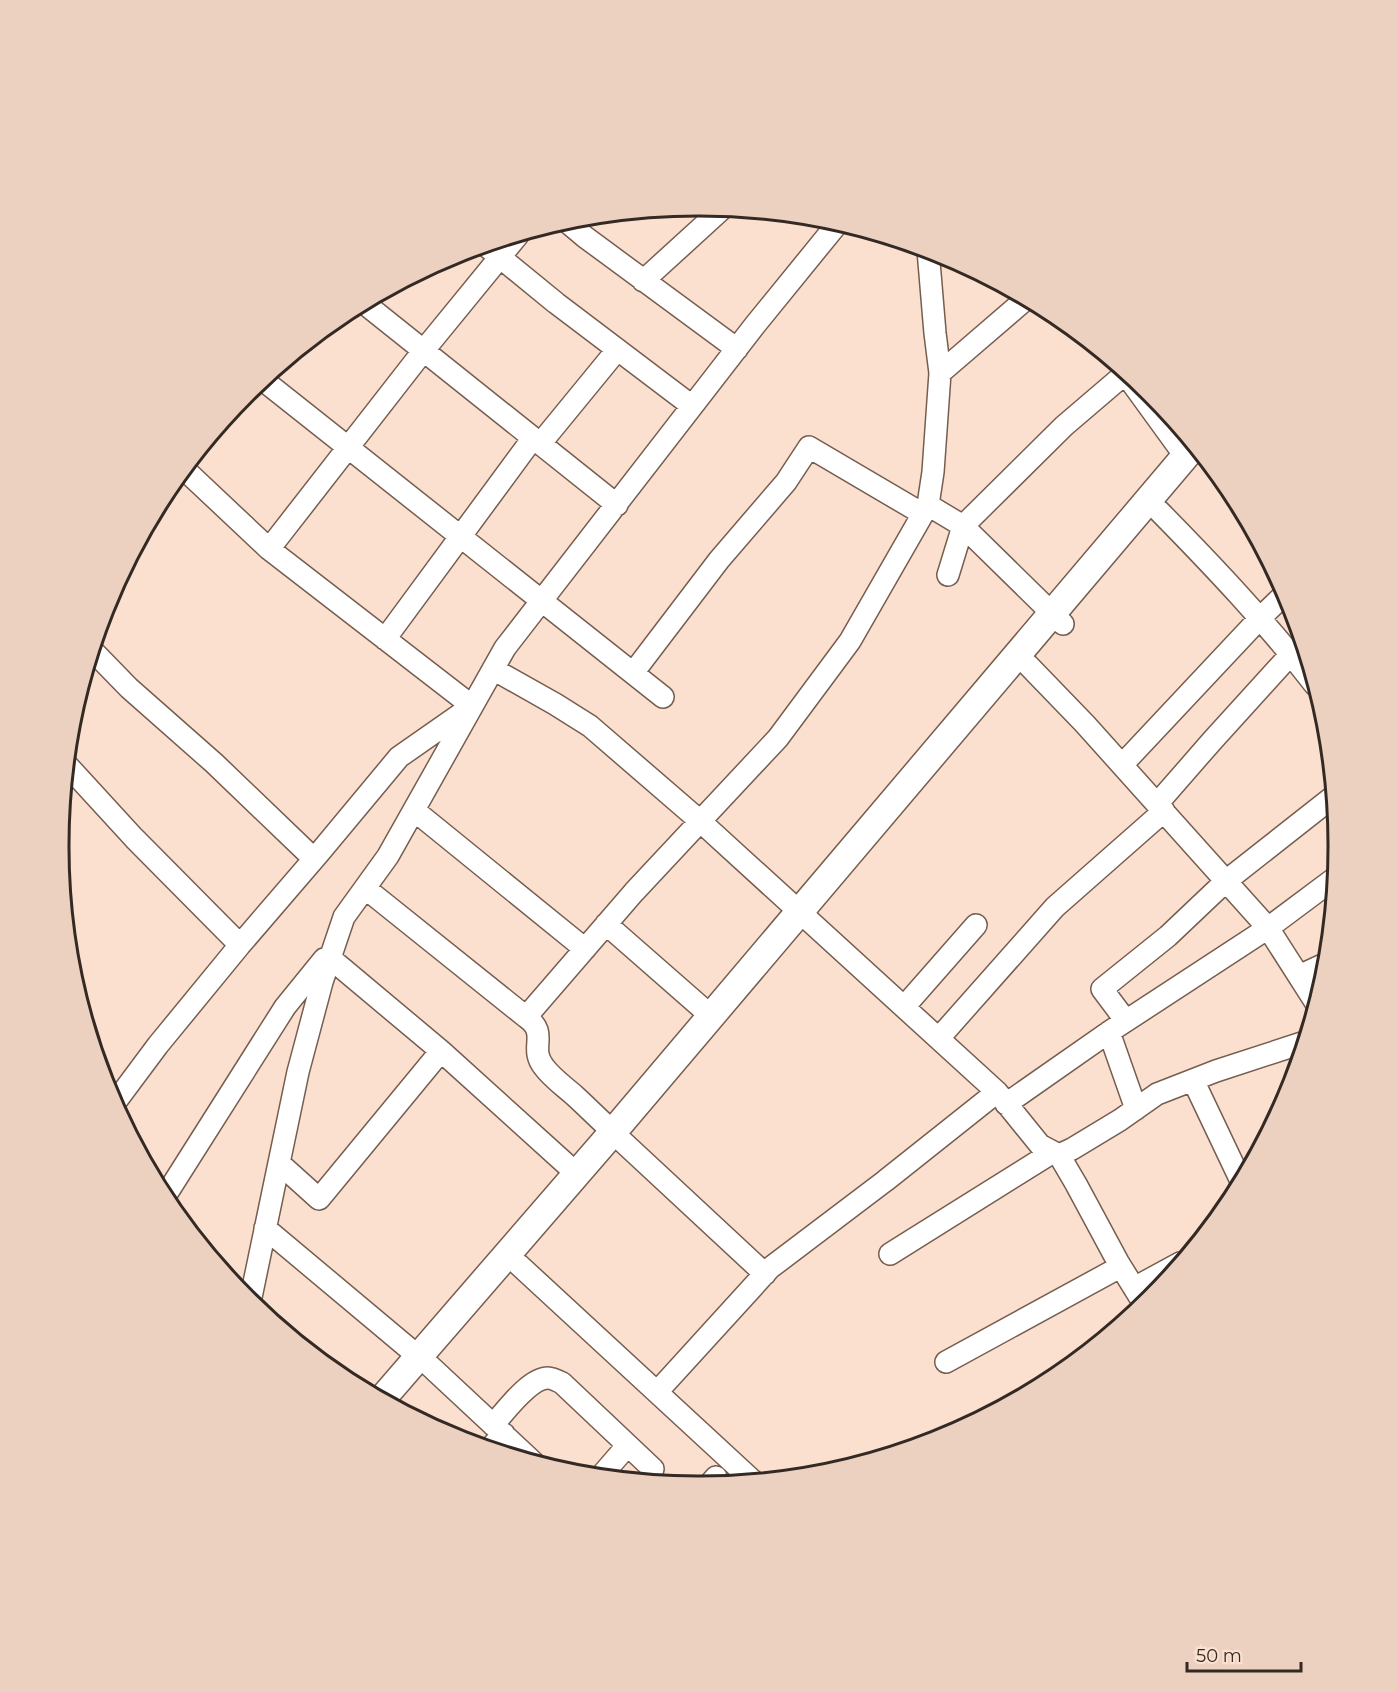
<svg xmlns="http://www.w3.org/2000/svg" width="1397" height="1692" font-family="Montserrat,sans-serif">
<style>
.lines{fill:none;stroke-linecap:round;stroke-linejoin:round}
.minor-casing{stroke:#755d4f;stroke-width:24}
.major-casing{stroke:#755d4f;stroke-width:30}
.minor{stroke:#fff;stroke-width:21}
.major{stroke:#fff;stroke-width:27}
.rim{fill:none;stroke:#342a23;stroke-width:3}
</style>
<rect width="100%" height="100%" fill="#fce0cf"/>
<g class="lines">
<g class="minor-casing">
<path id="minor" d="M566 221 585 237 737 349
M485 245 556 303 692 406
M643 281 723 208
M364 303 617 505
M1124 372 1185 456
M940 373 1026 299
M263 380 663 697
M540 444 617 350
M928 505 963 526 1063 624
M1159 511C1214 567 1267 623 1315 685
M269 549 424 350 518 235
M948 575 963 526 1064 426 1126 373
M385 639 533 438
M92 650 129 688 214 763 314 859
M1028 665 1085 724 1268 928 1316 1003
M493 669 555 704 590 726 700 821 997 1092 1040 1145 1059 1155 1076 1184 1118 1262 1144 1304
M633 673 719 560 786 482 809 447 923 514
M67 765 134 838 240 945
M1122 765 1260 618 1286 593
M1157 804 1212 741 1291 654
M415 811 585 949
M365 888 526 1017 634 892 778 738 850 641 928 505 933 472 940 373 935 333 928 250
M606 924 711 1016
M330 958 441 1051 577 1174
M1299 976 1327 963
M904 1007 976 925
M526 1017C550 1034 528 1047 544 1067 552 1078 565 1087 575 1096 588 1108 600 1120 613 1132
M1126 1021 1102 989 1168 936 1226 881 1334 796
M1109 1032 1136 1109
M939 1038 1055 907 1164 811
M1193 1080 1241 1181
M114 1104 158 1045 240 945 320 852 399 757 472 706 269 549 184 469
M1006 1104 1109 1032 1268 928 1335 878
M623 1142 765 1274
M1059 1155 1072 1149 1120 1120 1157 1094 1216 1071 1305 1042
M279 1163 319 1199 441 1051
M164 1198 285 1007 324 959
M265 1228 419 1357
M890 1254 1053 1152
M519 1265 753 1481
M1134 1288 1180 1263
M250 1302 298 1072 322 982 344 917 388 856 505 648 755 325 838 223
M946 1362 1120 1267
M430 1366 533 1462
M657 1392 770 1268 885 1181 997 1092
M493 1425C505 1412 529 1378 548 1378 552 1378 558 1381 562 1383L653 1469
M490 1448 504 1434
M601 1476 627 1446
M709 1485 716 1477"/>
</g>
<g class="major-casing">
<path id="major" d="M382 1399 613 1132 1194 446"/>
</g>
<use href="#minor" class="minor"/>
<use href="#major" class="major"/>
</g>
<path d="M0 0H1397V1692H0ZM698 216H699A629 629 0 0 1 1328 845V847A629 629 0 0 1 699 1476H698A629 629 0 0 1 69 847V845A629 629 0 0 1 698 216Z" fill="#ecd1c1" fill-rule="evenodd"/>
<path class="rim" d="M698 216H699A629 629 0 0 1 1328 845V847A629 629 0 0 1 699 1476H698A629 629 0 0 1 69 847V845A629 629 0 0 1 698 216Z"/>
<path d="M1187 1662v9h114v-9" fill="none" stroke="#342a23" stroke-width="3"/>
<text x="1196" y="1662" font-size="18" fill="#342a23" stroke="#fce0cf" stroke-width="4.5" paint-order="stroke">50 m</text>
</svg>
